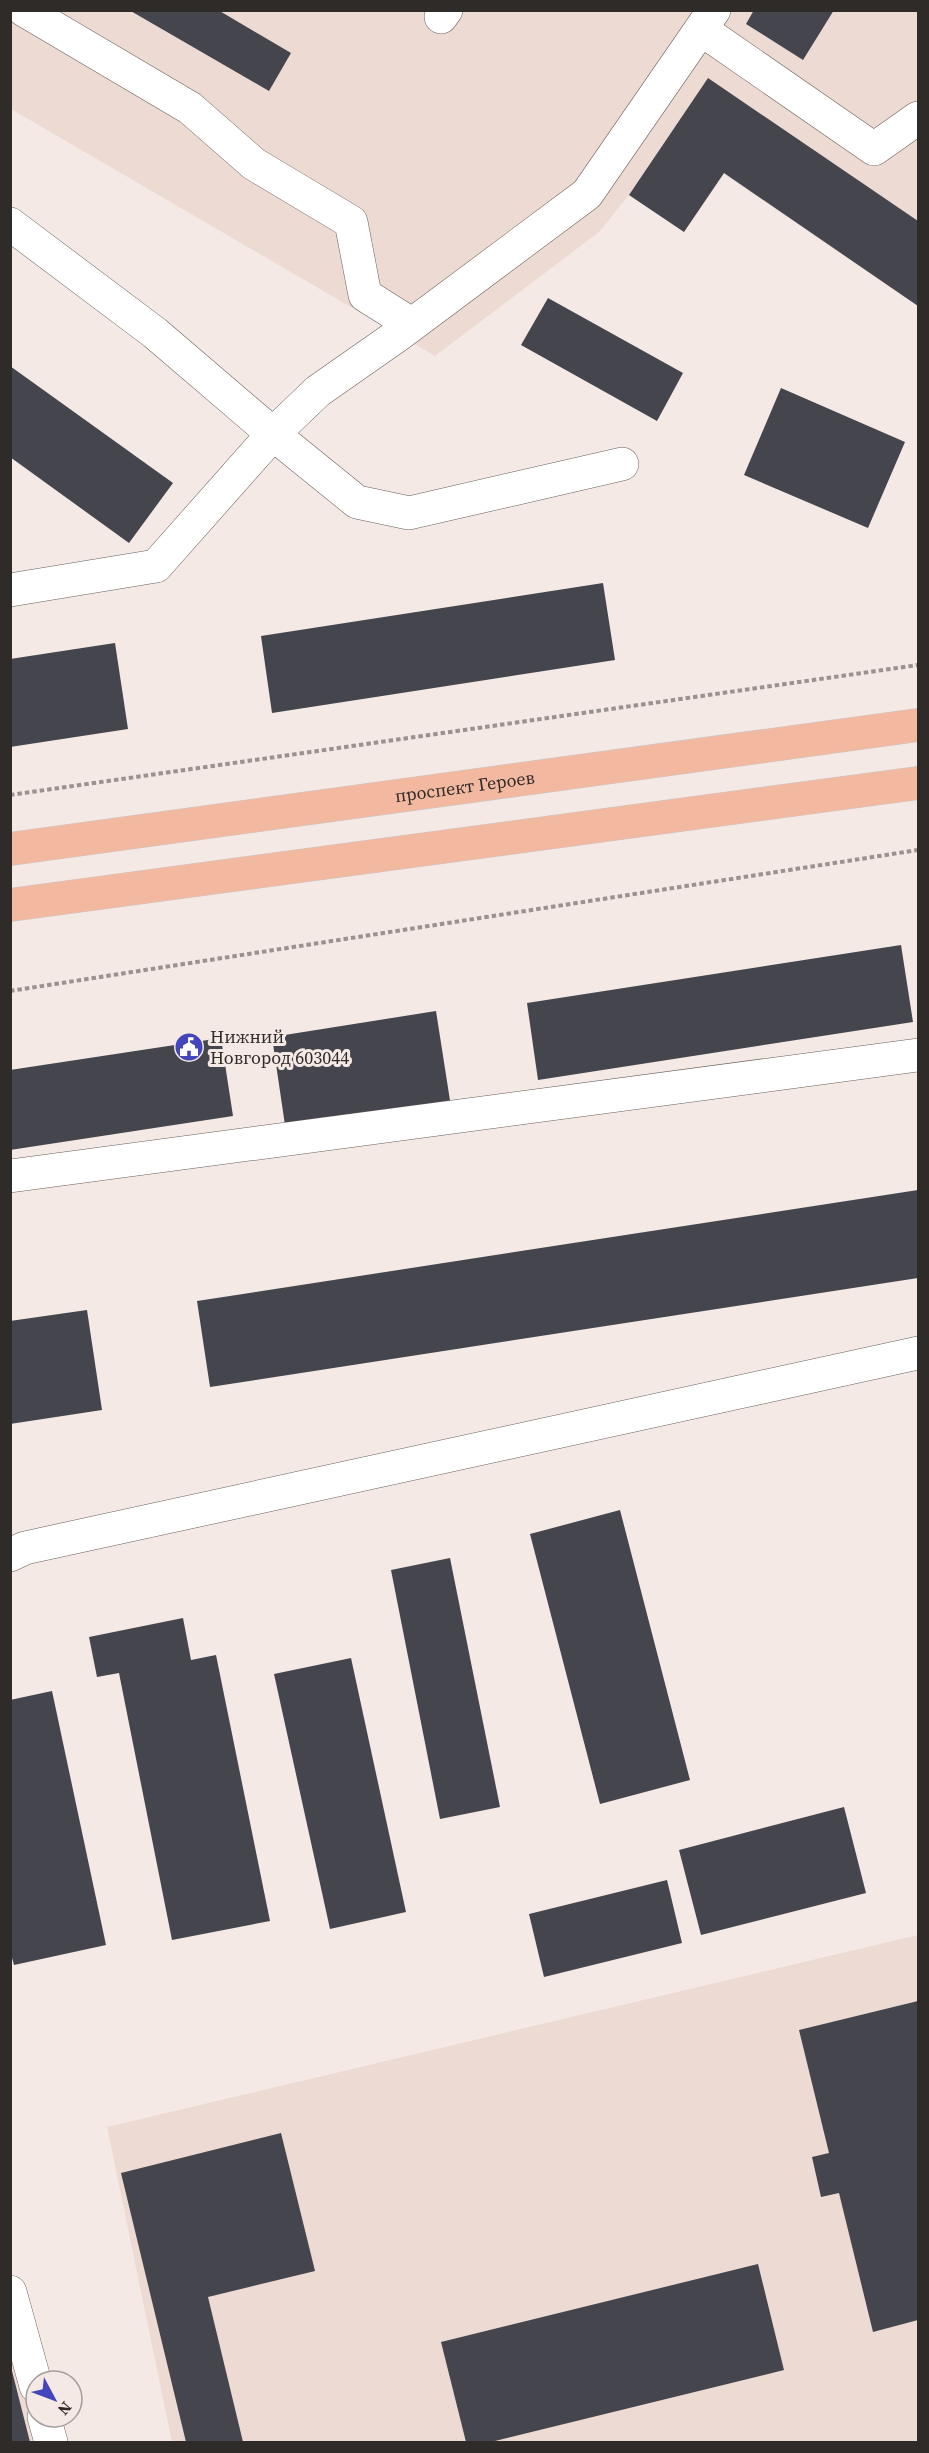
<svg xmlns="http://www.w3.org/2000/svg" width="929" height="2453" font-family="'Source Serif 4',serif">
<style>
.built{fill:#eddad3}
.building{fill:#44454d}
.lines{fill:none;stroke-linecap:round;stroke-linejoin:round}
.minor-casing{stroke:#69605c;stroke-width:34}
.major-casing{stroke:#c9c8c7;stroke-width:34}
.path{stroke:#9a928f;stroke-width:4;stroke-dasharray:4.5 3;stroke-linecap:butt}
.minor{stroke:#fff;stroke-width:33}
.major{stroke:#f2b9a0;stroke-width:33}
.labels{text-anchor:middle;stroke-width:6;stroke-linejoin:round;paint-order:stroke}
.street-label{font-size:18px;fill:#2f2b29;stroke:#f4e9e5}
.poi-label{font-size:18px;fill:#2f2b29;stroke:#f4e9e5;text-anchor:start}
</style>
<rect width="100%" height="100%" fill="#f4e9e5"/>
<path class="built" d="M11 11H918V306L724 174 684 232 629 195 599 232 435 356 11 109Z
M918 1935V2442H172L107 2127Z
M10 2311 36 2406 46 2442H11Z"/>
<path class="building" d="M129 10H218L291 53 269 91Z
M754 10H834L803 60 746 24Z
M708 78 918 221V306L724 173 684 232 629 195Z
M548 298 683 373 657 421 521 345Z
M10 366 173 483 129 543 10 457Z
M781 388 905 442 868 528 744 475Z
M603 583 615 660 272 713 261 636Z
M115 643 128 729 10 747V659Z
M901 945 913 1022 538 1080 527 1003Z
M436 1011 451 1107 286 1132 272 1037Z
M221 1038 233 1116 10 1150V1070Z
M918 1190V1278L210 1387 197 1301Z
M87 1310 102 1410 10 1424V1321Z
M620 1510 690 1780 600 1804 530 1534Z
M450 1558 500 1807 440 1819 391 1570Z
M183 1618 191 1660 216 1655 270 1921 172 1940 119 1673 97 1677 89 1637Z
M351 1658 406 1912 330 1929 274 1674Z
M52 1691 106 1945 14 1965 10 1951V1700Z
M844 1807 866 1893 701 1935 679 1850Z
M667 1880 682 1943 544 1977 529 1914Z
M918 2001V2320L873 2332 839 2193 821 2197 812 2157 829 2153 799 2030Z
M281 2133 315 2271 208 2297 243 2442H186L121 2173Z
M758 2264 784 2370 491 2442H466L441 2342Z
M10 2367H11L30 2442H10Z"/>
<g class="lines">
<g class="minor-casing">
<path id="minor" d="M24 10 190 108 254 164 351 222 365 295 411 324
M441 17 446 10
M702 30 874 149 918 118
M10 224 155 333 273 434 357 502 409 513 622 464
M10 590 156 566 273 434 318 391 398 335 587 194 714 10
M10 1176 918 1055
M10 1555 25 1548 918 1353
M10 2292 36 2386
M44 2417 51 2442"/>
</g>
<g class="major-casing">
<g id="major">
<path id="s1" d="M10 849 918 725"/>
<path d="M10 905 918 783"/>
</g>
</g>
<path class="path" d="M10 795 918 665
M10 991 918 850"/>
<use href="#minor" class="minor"/>
<use href="#major" class="major"/>
</g>
<defs>
<g id="civic-disc" transform="scale(1.5)"><circle r="9.5" fill="#4346bb" stroke="#f4e9e5"/><path d="M-.6-6.5H3V-4.5H.6V-3L4-1V1h2V6H-6V1h2V-1L-.6-3ZM-1.2 2.5V6h2.4V2.5Z" fill="#fff"/></g>
</defs>
<g fill-rule="evenodd">
<use href="#civic-disc" x="189" y="1047"/>
</g>
<g class="labels">
<g class="street-label">
<text dy="6" stroke="none"><textPath href="#s1" startOffset="459">проспект Героев</textPath></text>
</g>
<g class="poi-label">
<text x="210" y="1043">Нижний<tspan x="210" dy="21">Новгород 603044</tspan></text>
</g>
</g>
<rect width="929" height="2453" fill="none" stroke="#2f2b29" stroke-width="24"/>
<g transform="translate(54 2399) rotate(131)"><circle r="28" fill="#f4e9e5" stroke="#a59d9a" stroke-width="1.5"/>
<path d="M0-4.5L10 22L0 15L-10 22Z" fill="#4346bb"/>
<text y="-9" font-size="16" font-weight="bold" text-anchor="middle" fill="#2f2b29">N</text>
</g>
</svg>
